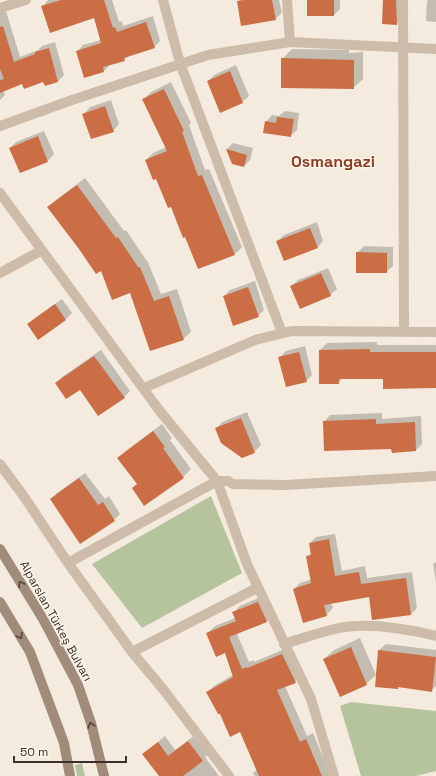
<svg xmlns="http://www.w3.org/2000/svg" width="436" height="776" font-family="'Space Grotesk',sans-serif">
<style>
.green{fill:#b5c49d}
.shadow{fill:#0003}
.building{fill:#cb6e45}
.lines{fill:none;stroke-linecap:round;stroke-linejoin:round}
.minor{stroke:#cdbca9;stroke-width:10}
.secondary{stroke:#a18b7a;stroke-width:10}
.oneway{stroke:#54473d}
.labels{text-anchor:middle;stroke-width:3;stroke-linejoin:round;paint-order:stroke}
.street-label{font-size:12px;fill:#3a3029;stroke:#fbf5eb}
.district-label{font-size:16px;font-weight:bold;fill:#8c3f1f;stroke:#fbf5eb}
</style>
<rect width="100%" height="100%" fill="#f4ebde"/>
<path class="green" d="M211 496 242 573 142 628 92 564Z
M351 702 436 711V771L416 776H361L340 706Z
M82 763 85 776H77L75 765Z"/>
<path class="shadow" d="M48 0H112L119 22 122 21 123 26 153 16 160 41 154 47 129 55 124 60 110 65 104 71 85 77 77 52 83 45 101 40 95 17 42 7Z
M240 0H279L282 13 275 19 238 2Z
M309 0H340V9L334 15Z
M384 0H403L402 17 396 24Z
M428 0H436V22L426 21 427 1Z
M6 11 20 57 38 50 42 46 55 42 64 75 58 81 45 85 44 80 22 83 3 90 5 95 0 100V13Z
M292 49 349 50V53L363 52V79L353 88 282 59Z
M236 65 249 96 242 102 208 81 214 75Z
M171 82 191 123 189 125 205 170 209 169 242 247 235 254 172 206 157 177 146 160 153 153 167 147 144 99 151 92Z
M111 100 119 124 113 131 84 114 90 107Z
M285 111 299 113 297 130 290 136 266 122 272 115 279 116Z
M44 131 54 154 48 161 20 172 10 148 16 142Z
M233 143 253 148 250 160 244 166 233 163 227 149Z
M85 178 124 231 126 230 146 260H147L161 294 177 289 191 332 183 339 131 292 101 270 49 207 56 200Z
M317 222 323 241 317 248 278 241 284 235Z
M364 246 393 247V266L386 272 357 253Z
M328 268 337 289 330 295 291 286 298 280Z
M255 281 264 310 258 316 224 296 230 290Z
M62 299 72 313 66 319 38 338 28 324 35 318Z
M377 342V345H436V387L384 378H343L338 383 320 350 327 343Z
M305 346 312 375 306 381 279 358 286 351Z
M101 350 130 391 124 397 56 383 62 377Z
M247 412 261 445 254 452 216 429 222 422Z
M382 413V419L421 416 422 444 416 450 392 448 324 422 330 415Z
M162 424 172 438 170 440 191 469 183 477 119 458 127 450Z
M85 473 105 499 109 496 120 514 114 520 51 499 57 493Z
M335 534 342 571 365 566 367 578 412 572 417 608 411 614 370 596 331 603 333 608 326 615 294 589 300 583 312 579 308 556 312 552 310 543 316 537Z
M436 562V582L433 564Z
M265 595 273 614 267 621 237 634 249 662 254 660V662L289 647 302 675 295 682 285 686 307 736 313 733 331 776H255L253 773 257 770 240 731 220 712 207 693 214 686 233 675 225 652 208 633 215 626 235 618 233 613 240 606Z
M360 638 376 675 366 684 324 659 334 650Z
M386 644 436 650V686L432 690 399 686 397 688 376 686 379 650Z
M195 735 209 753 205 757 219 776H160L144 754 165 736 175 750Z"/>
<path class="building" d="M61 0H104L113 28 115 27 117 32 146 22 155 48 124 58 125 61 103 67 104 72 84 78 76 51 101 43 94 18 50 33 41 6Z
M244 0H272L276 20 241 26 237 1Z
M307 0H334V16H307Z
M383 0H396L397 25 382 24Z
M3 26 14 62 35 54V52L49 48 58 82 45 86 43 82 24 89 22 84 0 93V80L4 79 0 69V27Z
M281 58 354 60V89L281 88Z
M230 71 243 103 220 113 207 81Z
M164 89 184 131 182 132 198 176 202 175 235 255 198 269 185 237 183 238 171 207 168 208 156 179 153 180 145 160 167 151 142 99Z
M105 106 114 132 91 139 82 114Z
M277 117 294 119 291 137 263 133 265 121 276 123Z
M38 136 48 162 20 173 9 148Z
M226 149 247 155 244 167 232 164Z
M77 185 116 238 118 237 138 267H140L154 301 169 296 184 340 150 351 130 293 112 300 101 271 96 274 79 249 47 207Z
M310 228 318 248 284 261 276 241Z
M356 252 387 253V273H356Z
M321 273 331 296 300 309 290 286Z
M248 287 259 317 233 326 223 296Z
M55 304 66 320 38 340 27 324Z
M370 349V352H436V388L383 389V379H339V384H319V350Z
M299 352 307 382 286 387 278 357Z
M94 356 125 398 98 416 80 390 66 399 55 383Z
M241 418 255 453 242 458 221 443 215 428Z
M376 419V424L415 422 416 451 392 453 391 449 324 451 323 421Z
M153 431 165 447 163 448 184 478 144 506 132 488 137 484 117 458Z
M79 478 98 505 103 502 115 521 80 544 50 499Z
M329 539 335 576 359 572 361 584 406 578 411 615 372 620 369 597 324 605 327 616 303 623 293 589 311 583 306 556 311 555 309 543Z
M258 602 267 622 229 637 242 669 247 667V668L282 654 296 683 277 690 300 742 306 739 322 776H259L240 732 230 737 220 714H218L206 692 233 677 225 653 216 657 206 633 236 621 232 612Z
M351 647 367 685 340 697 323 659Z
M378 650 436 657 432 692 398 687V689L375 687Z
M188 741 203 761 183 776H159L142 754 158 742 168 756Z"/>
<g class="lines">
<path class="minor" d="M163 0 180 63 282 333
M287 0 290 42
M403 0 404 331
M0 8 26 0
M0 126 69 101 208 55 290 42 436 49
M0 193 159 410 217 481 247 564 311 699 334 776
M0 273 42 250
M144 388 255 340 292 331 436 332
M0 464 25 498 68 563 132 652 163 689 229 776
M68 563 217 481H228L233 484 286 485 436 476
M284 644C308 637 332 627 356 626 382 625 411 630 436 636
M132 652 257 588"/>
<path class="secondary" d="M0 549 43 619 78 685 91 723 104 776
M0 602 30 652 64 743 70 776"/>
</g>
<defs><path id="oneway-chevron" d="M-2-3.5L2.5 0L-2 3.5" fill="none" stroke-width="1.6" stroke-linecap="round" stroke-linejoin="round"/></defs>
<g class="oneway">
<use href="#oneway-chevron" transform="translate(21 584) rotate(-121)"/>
<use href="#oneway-chevron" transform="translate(20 636) rotate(59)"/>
<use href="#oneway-chevron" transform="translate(91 725) rotate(-106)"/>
</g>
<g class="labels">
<g class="street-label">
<text transform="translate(56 621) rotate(61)" y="4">Alparslan Türkeş Bulvarı</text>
</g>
<g class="district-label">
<text x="333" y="167">Osmangazi</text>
</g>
</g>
<path d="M14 756v6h112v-6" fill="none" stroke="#3a3029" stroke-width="2"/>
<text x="20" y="756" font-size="12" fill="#3a3029" stroke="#fbf5eb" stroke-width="3" paint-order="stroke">50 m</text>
</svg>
